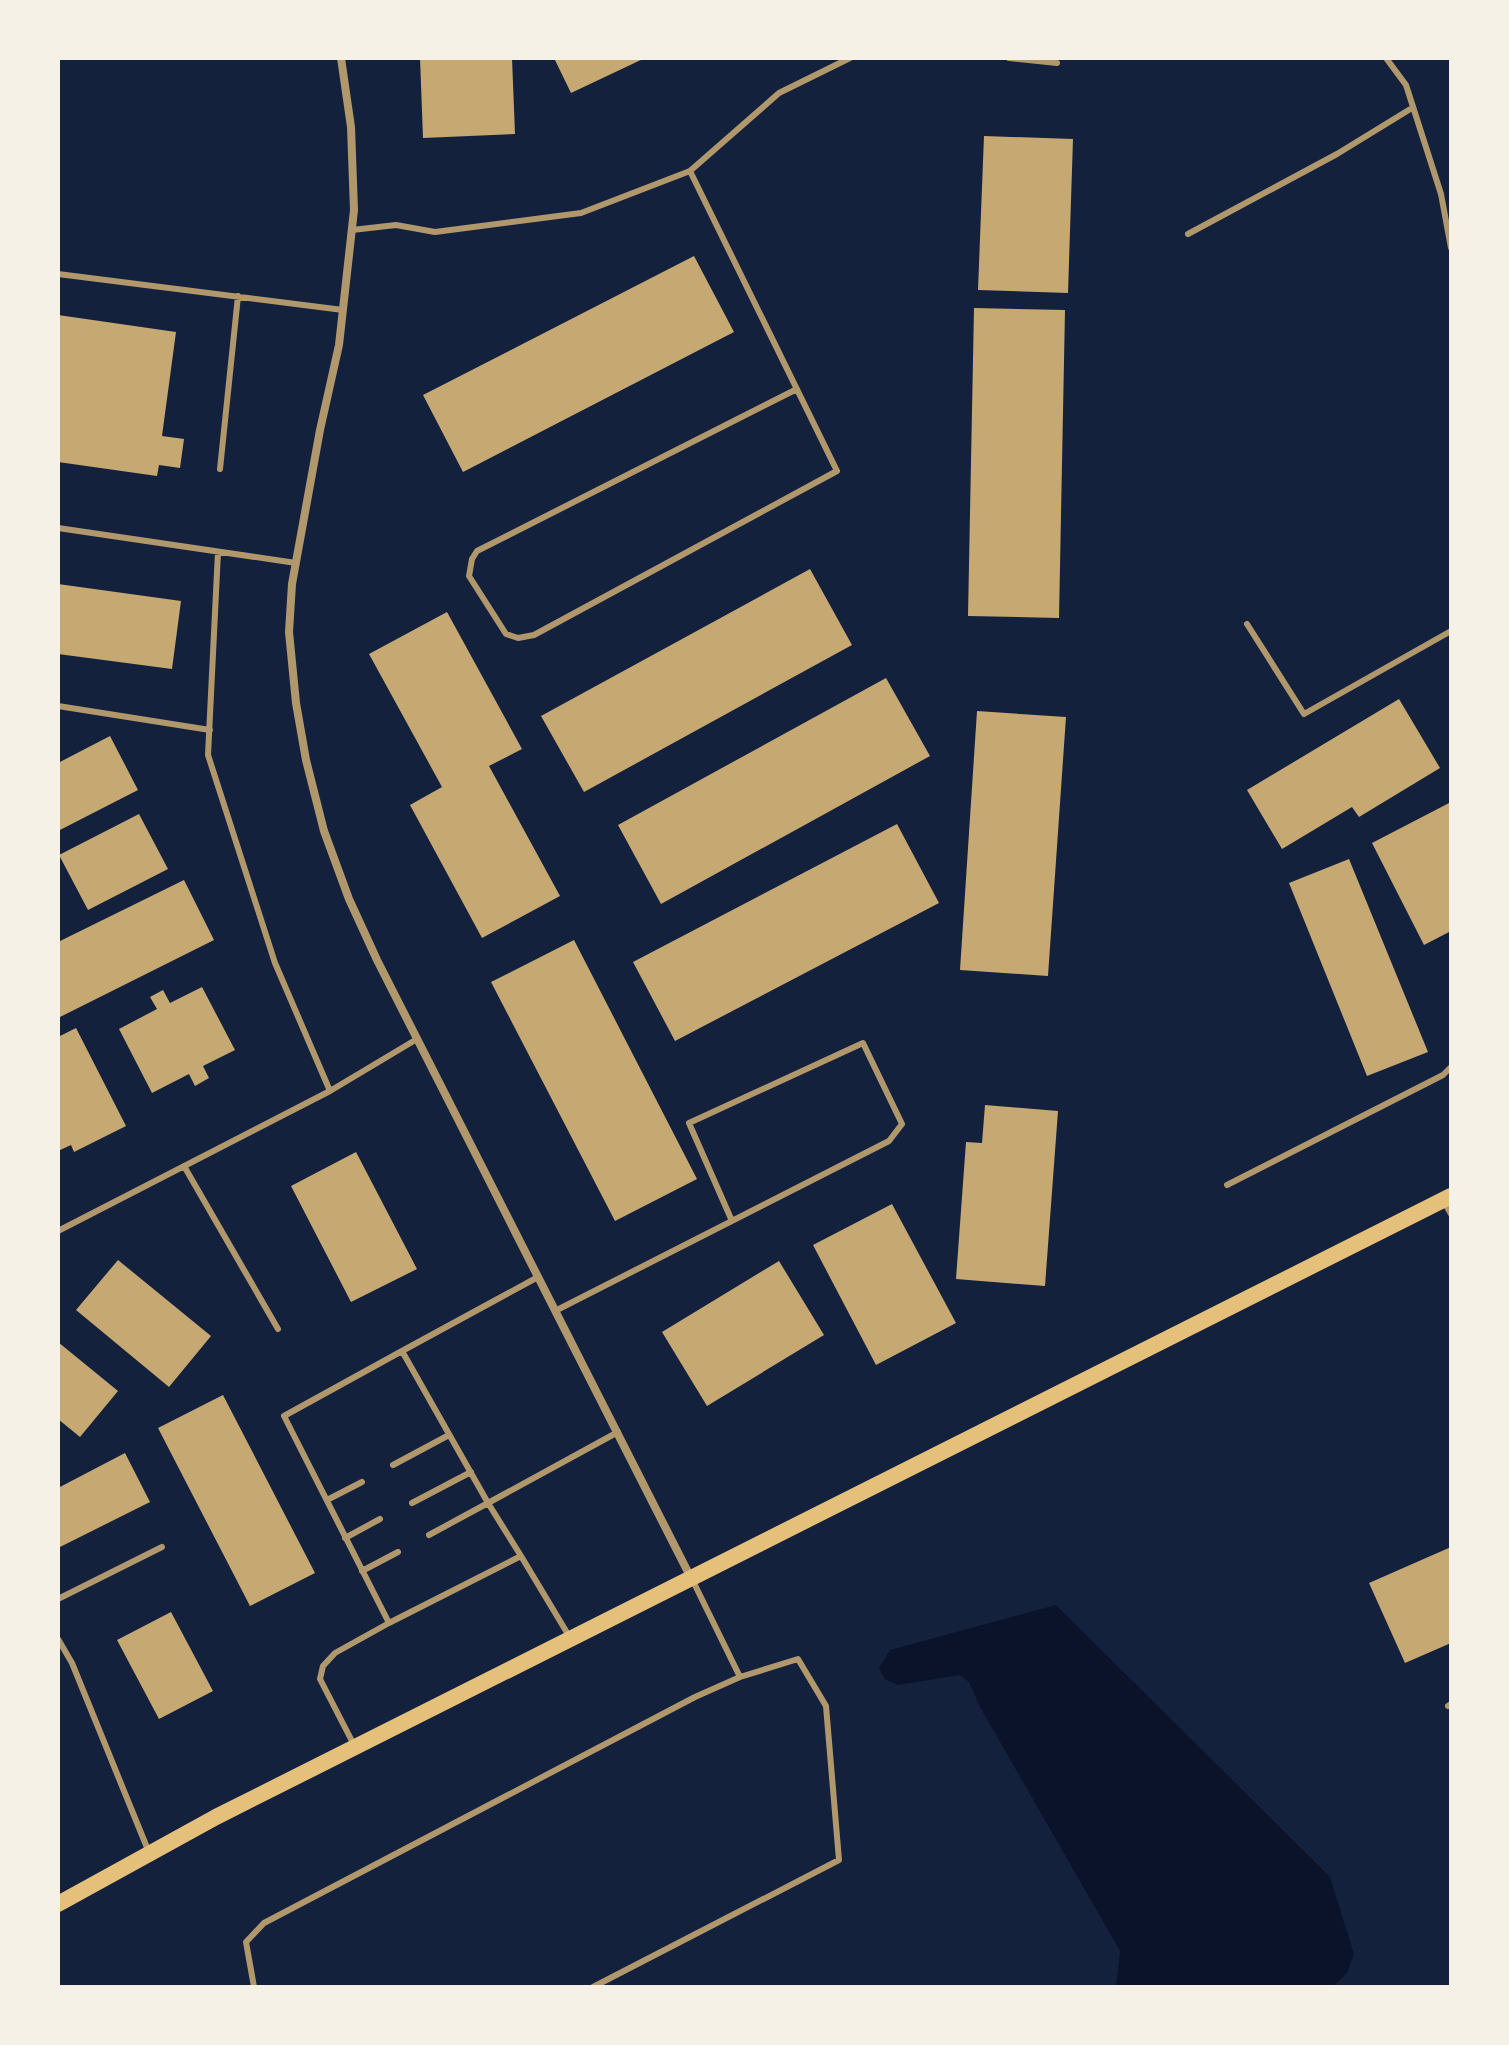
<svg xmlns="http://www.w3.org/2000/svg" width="1509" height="2045" font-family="'Libre Baskerville',serif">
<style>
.water{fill:#0b132b}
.building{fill:#c6a872}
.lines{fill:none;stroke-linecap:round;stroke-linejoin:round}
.service{stroke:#b1986c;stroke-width:6}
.minor{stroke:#b1986c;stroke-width:8}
.secondary{stroke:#e5c07b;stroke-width:16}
</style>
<rect width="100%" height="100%" fill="#14213d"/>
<path class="water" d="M1056 1605 1330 1877 1354 1954 1347 1973 1333 1987H1116L1120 1951 980 1707 969 1682 960 1675 898 1685 885 1679 879 1668 890 1650Z"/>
<path class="building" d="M420 58H512L515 134 423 138Z
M554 58H645L571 93Z
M984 136 1073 139 1068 293 978 290Z
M694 256 734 332 463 472 423 395Z
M974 308 1065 310 1059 618 968 616Z
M58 315 176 332 162 436 184 439 180 468 159 465 157 476 58 462Z
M810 569 852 645 584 792 541 716Z
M58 584 181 601 172 669 58 654Z
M447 612 522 749 489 766 560 896 482 938 410 805 442 787 369 654Z
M886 678 930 756 661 904 618 825Z
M1399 699 1440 768 1359 817 1352 807 1282 849 1247 790Z
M977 711 1066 717 1048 976 960 970Z
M110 736 138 790 58 831V763Z
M1451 802V931L1424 945 1372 843Z
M139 814 168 869 88 910 59 855Z
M897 824 939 903 675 1041 633 962Z
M1349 859 1428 1052 1367 1076 1289 883Z
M184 880 214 940 58 1018V942Z
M574 940 697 1179 615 1221 491 982Z
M202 987 235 1050 203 1066 209 1078 195 1086 189 1074 152 1093 119 1029 157 1009 150 997 163 990 170 1003Z
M76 1028 126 1126 74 1152 71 1145 58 1151V1037Z
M985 1105 1058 1111 1045 1286 956 1279 966 1142 982 1143Z
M356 1152 417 1269 351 1302 291 1186Z
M892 1204 956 1323 876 1365 813 1245Z
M118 1260 211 1336 169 1387 76 1310Z
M779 1261 824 1335 707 1406 662 1332Z
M58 1342 118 1391 80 1437 58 1419Z
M223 1395 315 1573 250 1606 158 1428Z
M125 1453 150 1502 58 1548V1488Z
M1451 1547V1643L1405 1663 1369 1583Z
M171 1612 213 1691 159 1719 117 1640Z"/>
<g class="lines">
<path class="service" d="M1009 58 1057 63
M1386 58 1406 85 1441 194 1451 248
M690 171 779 93 850 58
M352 230 396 225 435 232 581 213 690 171 837 471 534 635 518 638 506 634 469 576 472 559 477 551 797 389
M1188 234 1337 154 1412 108
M58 274 343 310
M220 469 238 296
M58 528 296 563
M218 552 208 755 275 963 330 1091 417 1039
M1247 624 1304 714 1451 631
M58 706 210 730
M184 1166 278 1329
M1227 1185 1443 1075 1451 1067
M1443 1200 1451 1214
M58 1231 330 1091
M538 1277 402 1351 488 1503 618 1432
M555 1311 889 1141 902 1124 863 1043 689 1123 732 1221
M393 1465 449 1435
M327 1500 362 1482
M412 1503 471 1472
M429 1535 488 1503 521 1556
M345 1538 380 1519
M362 1571 398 1552
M58 1599 162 1547
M389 1623 284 1416 402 1351
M58 1639 72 1663 148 1850
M1448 1706 1451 1704
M354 1745 320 1679 323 1666 335 1653 389 1623 521 1556 569 1636
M254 1987 246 1942 264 1923 695 1697 740 1677 692 1579
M593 1987 839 1860 826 1706 798 1659 740 1677"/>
<path class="minor" d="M341 58 351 127 354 210 339 345 320 430 292 584 289 632 296 703 306 760 324 831 349 899 377 960 691 1578"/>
<path class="secondary" d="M58 1904 216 1817 1451 1196"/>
</g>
<rect width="1509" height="2045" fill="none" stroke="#f6f1e7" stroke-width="120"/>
</svg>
